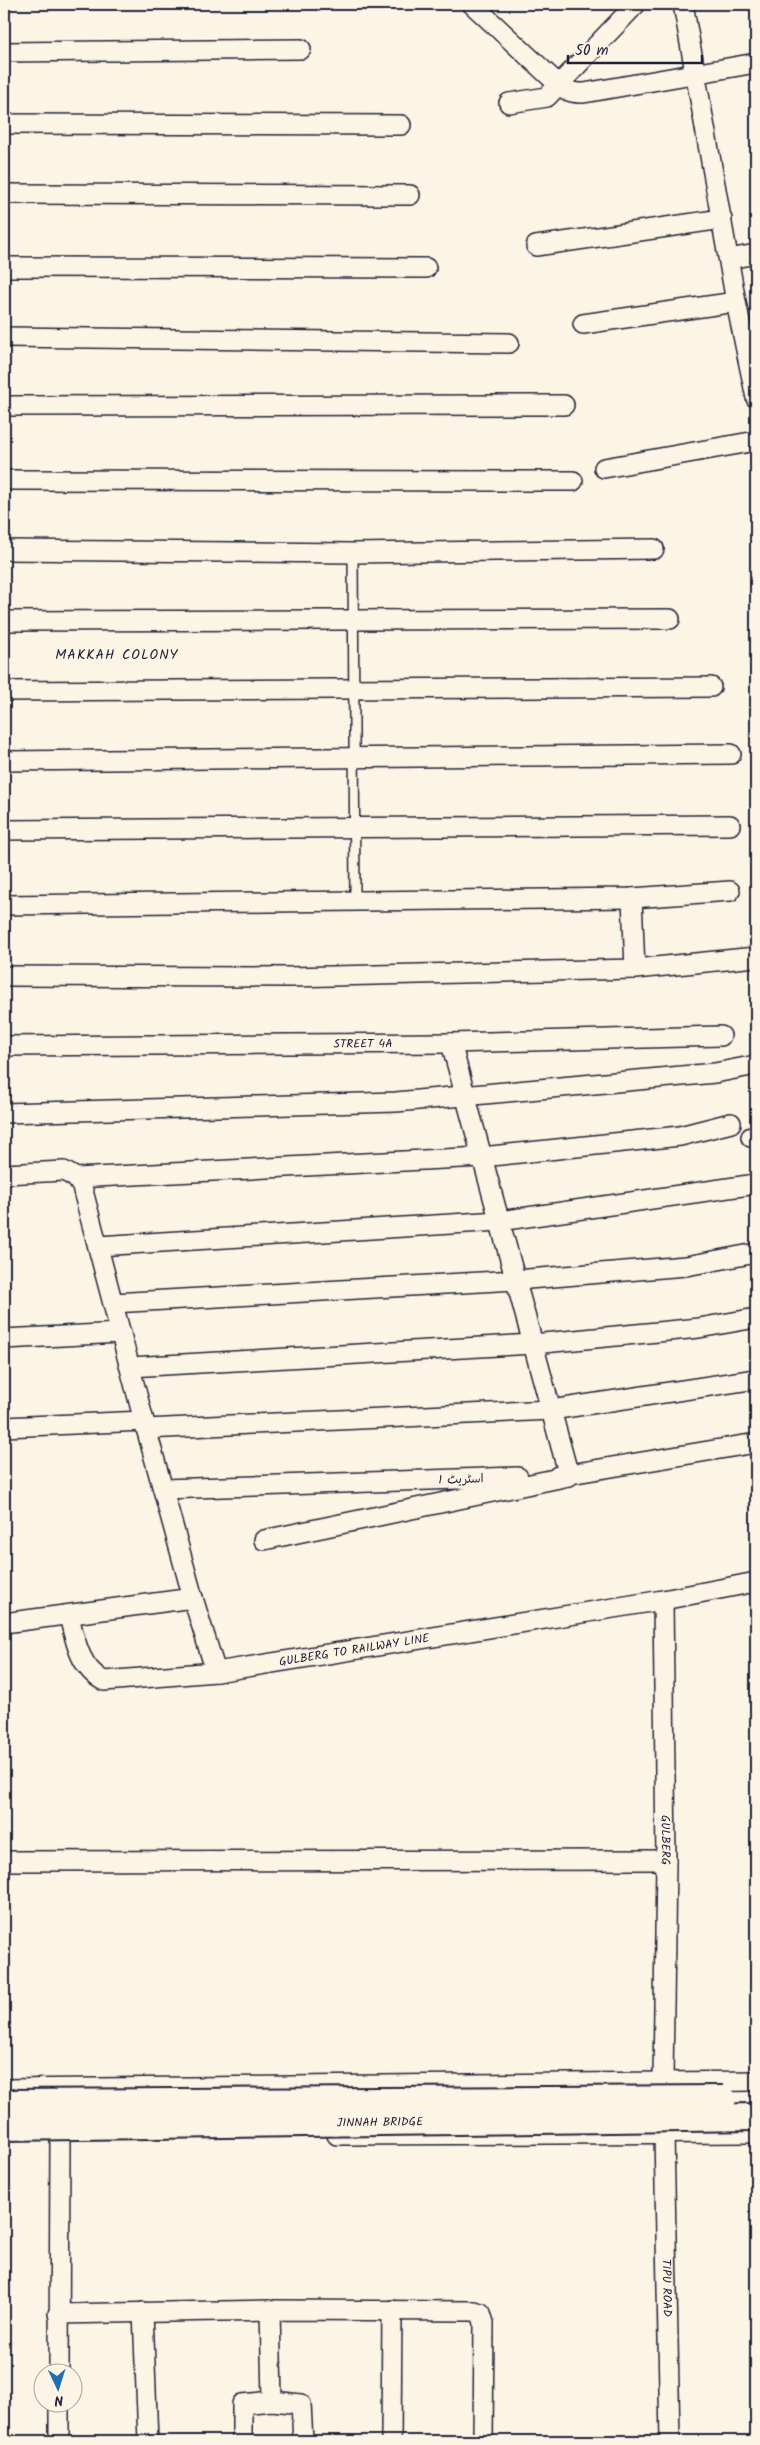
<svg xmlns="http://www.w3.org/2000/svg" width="760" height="2445" font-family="Kalam,'Playpen Sans Arabic',sans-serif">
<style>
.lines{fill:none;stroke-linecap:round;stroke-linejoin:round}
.service-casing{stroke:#22223b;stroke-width:12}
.minor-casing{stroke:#22223b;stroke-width:22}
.service{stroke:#fcf5e5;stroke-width:9}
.minor{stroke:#fcf5e5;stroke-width:19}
.secondary-bridge-casing{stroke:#22223b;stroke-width:30;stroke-linecap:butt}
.secondary-bridge{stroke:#fcf5e5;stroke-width:26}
.labels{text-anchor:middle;stroke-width:4;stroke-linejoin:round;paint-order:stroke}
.street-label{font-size:12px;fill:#22223b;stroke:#fcf5e5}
.neighbourhood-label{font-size:14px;letter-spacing:1px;fill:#22223b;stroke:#fcf5e5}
</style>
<rect width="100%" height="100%" fill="#fcf5e5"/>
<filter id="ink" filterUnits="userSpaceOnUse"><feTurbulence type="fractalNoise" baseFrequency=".02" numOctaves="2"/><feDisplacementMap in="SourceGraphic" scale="10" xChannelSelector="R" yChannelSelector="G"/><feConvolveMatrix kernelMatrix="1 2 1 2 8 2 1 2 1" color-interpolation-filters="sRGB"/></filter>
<g filter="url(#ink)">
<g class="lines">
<g class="service-casing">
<path id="service" d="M353 553 355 901"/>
</g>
<g class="minor-casing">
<g id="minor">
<path d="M472 4 559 85C568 92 573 93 584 93L756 63"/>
<path d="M683 4 736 302 756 398"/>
<path d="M4 52 301 49"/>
<path d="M509 103 547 97 636 4"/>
<path d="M4 124 401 125"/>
<path d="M4 194 410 195"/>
<path d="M536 246 722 219"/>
<path d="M729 259 756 254"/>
<path d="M4 267 426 268"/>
<path d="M583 324 736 302"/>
<path d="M4 337 509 343"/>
<path d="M4 406 564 405"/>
<path d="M604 468 756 441"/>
<path d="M4 480 573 481"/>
<path d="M4 550 353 553 654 549"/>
<path d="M4 621 670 619"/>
<path d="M4 691 711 687"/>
<path d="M4 761 731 754"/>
<path d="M4 830 730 825"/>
<path d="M632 898 635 969"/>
<path d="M4 905 632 898 730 891"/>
<path d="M4 976 289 977 635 969 756 957"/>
<path id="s1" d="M4 1046 451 1043 721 1036"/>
<path d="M4 1113 396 1102 715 1073 756 1065"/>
<path d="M751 1137 756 1136"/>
<path d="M4 1174 64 1171 76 1178 82 1187 144 1421"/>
<path d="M76 1178 482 1157 680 1136 731 1123"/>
<path d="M98 1246 499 1221 756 1184"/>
<path d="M113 1303 516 1280 686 1266 756 1253"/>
<path d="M4 1339 121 1333"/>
<path d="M130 1367 533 1344 699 1328 756 1318"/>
<path d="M4 1427 144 1421 193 1598"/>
<path d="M146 1429 551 1410 756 1379"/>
<path d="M558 1476 756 1443"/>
<path d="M163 1489 518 1477"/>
<path d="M264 1540 569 1476 451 1043"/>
<path id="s2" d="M663 1600 666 1860 663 2081"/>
<path d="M69 1616C75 1640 80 1669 104 1681L216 1672"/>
<path id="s3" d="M4 1623 193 1598 216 1672 663 1600 756 1582"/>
<path d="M4 1861 666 1860"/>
<path d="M4 2089 756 2081"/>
<path id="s4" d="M664 2134 670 2441"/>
<path d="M337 2135 756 2133"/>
<path d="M270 2310 272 2401"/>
<path d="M143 2312 148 2441"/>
<path d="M58 2314 270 2310 474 2311 481 2313 484 2323 483 2441"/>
<path d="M59 2372 60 2137"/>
<path d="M59 2402V2441"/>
<path d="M242 2441V2404L272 2401 301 2404 303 2441"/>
<path d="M391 2441 392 2310"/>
</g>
</g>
<use href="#service" class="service"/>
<use href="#minor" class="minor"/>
<g class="secondary-bridge-casing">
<g id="secondary-bridge">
<path d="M4 2103 723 2099"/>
<path id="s5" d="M4 2127 756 2117"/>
</g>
</g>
<use href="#secondary-bridge" class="secondary-bridge"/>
</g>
</g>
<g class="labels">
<g class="street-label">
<text dy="4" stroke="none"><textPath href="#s1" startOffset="359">STREET 4A</textPath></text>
<text transform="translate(461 1479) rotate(-2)" y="4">اسٹریٹ 1</text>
<text dy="4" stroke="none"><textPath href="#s3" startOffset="408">GULBERG TO RAILWAY LINE</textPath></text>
<text dy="4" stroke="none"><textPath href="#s2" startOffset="240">GULBERG</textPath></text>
<text dy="4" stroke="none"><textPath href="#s5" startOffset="376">JINNAH BRIDGE</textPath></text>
<text dy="4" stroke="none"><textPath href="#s4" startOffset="154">TIPU ROAD</textPath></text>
</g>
<g class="neighbourhood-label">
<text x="117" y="659">MAKKAH COLONY</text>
</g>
</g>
<rect width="760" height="2445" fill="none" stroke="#fcf5e5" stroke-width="20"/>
<rect x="10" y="10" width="740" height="2425" fill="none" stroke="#22223b" stroke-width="2" filter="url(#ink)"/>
<g transform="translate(58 2388) rotate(176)"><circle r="24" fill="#fcf5e5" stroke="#a5a1a1"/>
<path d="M0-4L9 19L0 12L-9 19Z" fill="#1f6fb2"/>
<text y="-8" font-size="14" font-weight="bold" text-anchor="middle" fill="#22223b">N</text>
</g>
<path d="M568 55v8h134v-8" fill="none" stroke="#22223b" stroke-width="2.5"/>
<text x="575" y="55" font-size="15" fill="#22223b" stroke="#fcf5e5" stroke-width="4" paint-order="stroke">50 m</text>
</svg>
